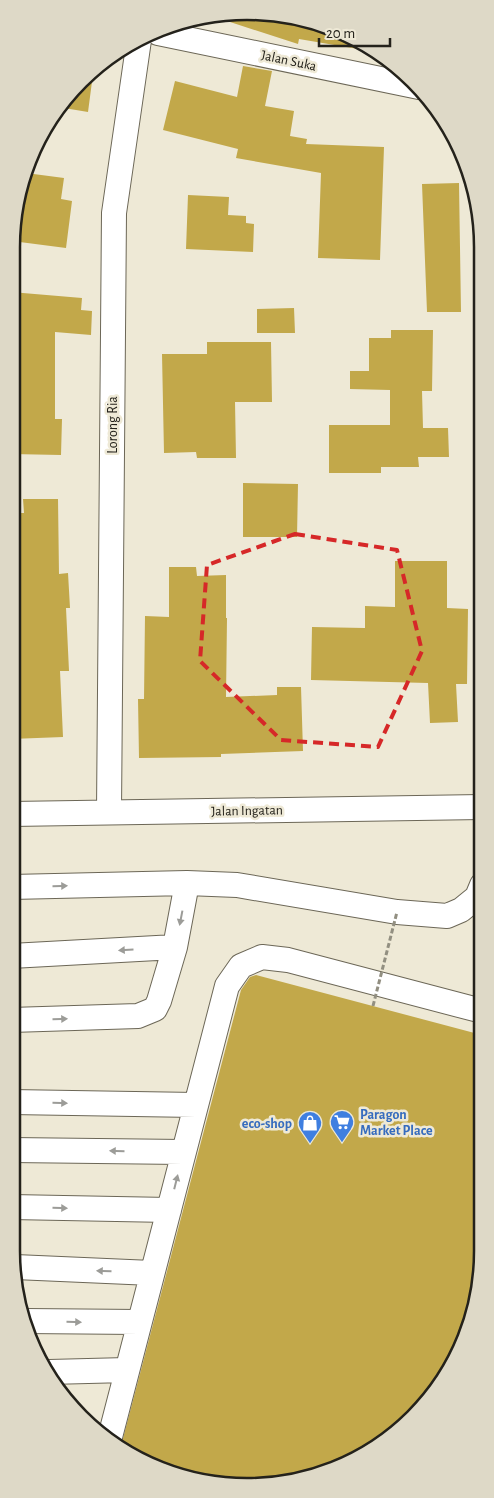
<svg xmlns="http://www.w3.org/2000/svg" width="494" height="1498" font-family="'Alegreya Sans',sans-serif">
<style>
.building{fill:#c2a84a}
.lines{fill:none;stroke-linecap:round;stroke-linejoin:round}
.minor-casing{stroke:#6c6757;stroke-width:26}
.minor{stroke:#fff;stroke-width:24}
.path-bridge{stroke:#928f81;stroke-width:3;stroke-dasharray:5 2.5;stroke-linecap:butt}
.oneway{fill:#9c9c98}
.marked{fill:none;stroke:#d62828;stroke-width:4;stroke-dasharray:10 6;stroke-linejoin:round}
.labels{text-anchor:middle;stroke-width:5;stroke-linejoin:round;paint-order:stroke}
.street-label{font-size:14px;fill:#24221b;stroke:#eee9d6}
.shop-label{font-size:14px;font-weight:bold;fill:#366cbe;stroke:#eee9d6;text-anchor:start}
.rim{fill:none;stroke:#24221b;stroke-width:2.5}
</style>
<rect width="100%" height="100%" fill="#eee9d6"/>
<path class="building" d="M228 14 308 19 360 43 358 49 299 39 298 44 227 21Z
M243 66 272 71 265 106 294 111 290 136 307 139 306 144 384 147 380 260 318 258 321 173 236 158 238 149 163 130 175 81 237 97Z
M93 74 88 112 58 107 60 104Z
M26 173 64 178 61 199 72 201 66 248 12 241 19 186Z
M459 183 461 312H427L422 184Z
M188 195 229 197 228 215 246 216V223L254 224 253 252 186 249Z
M11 292 82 298 81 310 92 311 91 335 55 332V419H62L61 455 11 454Z
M294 308 295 333H257V309Z
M391 330H433L432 391H422L423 428H448L449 457H418L419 467H381V473H329V425H390V390L350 389V371H369V338H391Z
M207 342H271L272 402H235L236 458H197L196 452 164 453 162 354H207Z
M243 483 298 484 297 537H243Z
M23 499H58L59 574 68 573 70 608H66L69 671H60L63 737 11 739V513H24Z
M395 561H447V608L468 609 467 684H456L458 722 430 723 428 683 311 680 312 627 365 628V606L395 607Z
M169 567H196L197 576 226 575V618H227L226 697 277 695V687H301L303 751 221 754V757L139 758 138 699H144L145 616 169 617Z
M256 975 482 1035 483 1251 458 1350 443 1382 378 1447 308 1479 217 1485 142 1462 121 1446 241 990 250 977Z"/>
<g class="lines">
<g class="minor-casing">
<path id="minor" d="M158 33 419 87
M109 811 114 213 139 40
M11 814 482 807
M187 883 237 885 397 912 447 916 461 910 477 897 482 885
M11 887 187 883 175 947 159 1001 155 1009 138 1016 11 1020
M11 956 175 947
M11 1102 196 1105
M11 1150 183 1152
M11 1207 169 1210
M15 1267 152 1273
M25 1321 139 1322
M49 1372 127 1370
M110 1437 227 986 241 966 262 957 288 960 482 1011"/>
</g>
<use href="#minor" class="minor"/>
<path class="path-bridge" d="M373 1006 397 912"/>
</g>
<defs><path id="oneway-solid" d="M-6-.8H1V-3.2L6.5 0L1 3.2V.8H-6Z" transform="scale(1.25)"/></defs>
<g class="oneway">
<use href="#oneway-solid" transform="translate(60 886) rotate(-1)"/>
<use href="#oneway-solid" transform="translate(181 918) rotate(101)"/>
<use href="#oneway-solid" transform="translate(126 950) rotate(177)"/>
<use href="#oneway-solid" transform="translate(60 1019) rotate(-2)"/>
<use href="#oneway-solid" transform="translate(60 1103) rotate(1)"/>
<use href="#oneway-solid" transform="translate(117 1151) rotate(-179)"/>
<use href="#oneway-solid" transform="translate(176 1182) rotate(-76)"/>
<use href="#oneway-solid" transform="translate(60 1208) rotate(1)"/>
<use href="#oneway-solid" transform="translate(104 1271) rotate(-178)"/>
<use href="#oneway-solid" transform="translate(74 1322) rotate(1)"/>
</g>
<path class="marked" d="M295 534 397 550 422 651 378 747 281 740 200 661 207 565Z"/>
<defs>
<g id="supermarket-pin" transform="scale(1.25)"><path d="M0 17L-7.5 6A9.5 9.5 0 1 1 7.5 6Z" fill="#3f7fe0" stroke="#eee9d6"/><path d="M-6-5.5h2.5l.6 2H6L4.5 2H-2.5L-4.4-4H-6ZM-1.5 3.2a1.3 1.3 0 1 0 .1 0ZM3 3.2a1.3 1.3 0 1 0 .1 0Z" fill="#fff"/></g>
<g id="shop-pin" transform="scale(1.25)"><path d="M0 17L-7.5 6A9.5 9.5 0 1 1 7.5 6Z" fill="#3f7fe0" stroke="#eee9d6"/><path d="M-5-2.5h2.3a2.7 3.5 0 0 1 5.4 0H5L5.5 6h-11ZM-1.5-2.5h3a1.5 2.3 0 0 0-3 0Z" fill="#fff"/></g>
</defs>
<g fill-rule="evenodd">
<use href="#supermarket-pin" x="342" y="1122"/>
<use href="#shop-pin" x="310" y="1123"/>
</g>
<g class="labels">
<g class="street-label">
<text transform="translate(289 60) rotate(12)" y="5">Jalan Suka</text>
<text transform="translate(112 425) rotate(-90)" y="5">Lorong Ria</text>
<text transform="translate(247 810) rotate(-1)" y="5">Jalan Ingatan</text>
</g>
<g class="shop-label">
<text x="360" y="1119">Paragon<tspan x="360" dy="16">Market Place</tspan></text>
<text x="292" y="1128" text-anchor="end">eco-shop</text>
</g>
</g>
<path d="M0 0H494V1498H0ZM247 20H247A227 227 0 0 1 474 247V1251A227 227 0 0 1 247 1478H247A227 227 0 0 1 20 1251V247A227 227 0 0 1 247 20Z" fill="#ded9c7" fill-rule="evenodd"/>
<path class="rim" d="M247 20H247A227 227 0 0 1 474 247V1251A227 227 0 0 1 247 1478H247A227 227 0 0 1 20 1251V247A227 227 0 0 1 247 20Z"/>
<path d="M319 38v8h71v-8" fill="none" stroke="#24221b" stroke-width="2.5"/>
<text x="326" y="38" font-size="15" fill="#24221b" stroke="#eee9d6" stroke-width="4" paint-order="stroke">20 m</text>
</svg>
